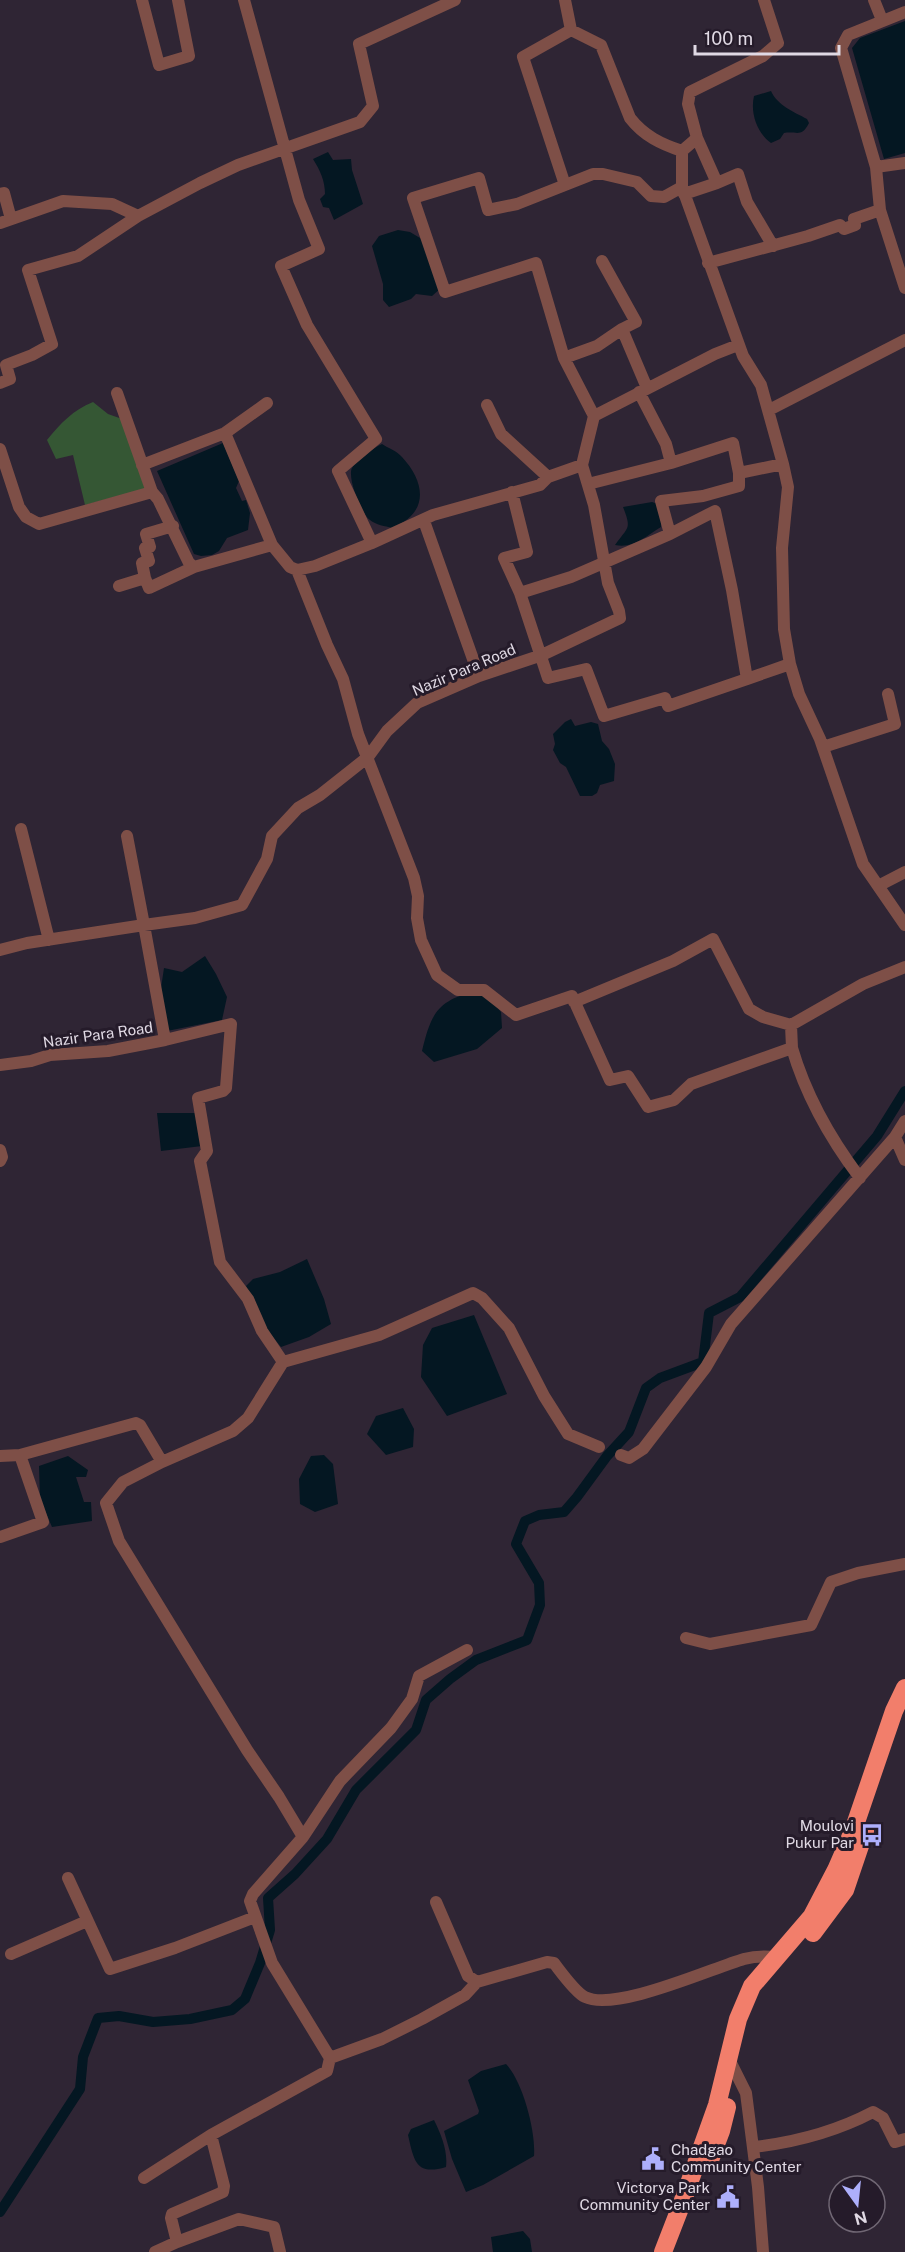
<svg xmlns="http://www.w3.org/2000/svg" width="905" height="2252" font-family="'Public Sans',sans-serif">
<style>
.green{fill:#355734}
.water{fill:#041722}
.lines{fill:none;stroke-linecap:round;stroke-linejoin:round}
.canal{stroke:#041722;stroke-width:10}
.street{stroke:#7e4f47;stroke-width:12}
.highway{stroke:#f27e6b;stroke-width:18}
.labels{text-anchor:middle;stroke-width:6;stroke-linejoin:round;paint-order:stroke}
.street-label{font-size:15px;fill:#e0d9e4;stroke:#251b2a}
.poi-label{font-size:15px;fill:#e0d9e4;stroke:#251b2a;text-anchor:end}
</style>
<rect width="100%" height="100%" fill="#2f2534"/>
<path class="green" d="M93 402 108 414 122 419 145 489 85 505 73 455 56 459 47 440C61 423 73 410 93 402Z"/>
<path class="water" d="M905 21V153L884 159 852 48 860 38Z
M771 91C777 105 794 112 807 119L809 123C801 138 798 131 784 133L780 139 771 143C757 133 750 113 754 96Z
M328 152 333 160 351 159 352 170 363 204 334 220 329 208 323 207 320 199 325 194C325 181 320 170 313 159Z
M398 230 410 232 425 241 441 288 432 296 416 294 411 299 389 307 383 300V284L372 246 379 236Z
M223 443 239 481 236 488 242 501 246 500 250 513 248 530 227 538 219 551 212 555 201 556 194 554 157 471Z
M382 444C388 448 397 451 402 457 426 483 429 513 392 528 385 526 376 525 370 520 361 514 347 477 352 468 357 458 372 449 382 444Z
M652 502 658 504 661 515V527C646 536 633 549 615 545 628 526 632 530 623 507Z
M571 719 575 726 591 722 598 724 602 741 609 749 615 764 614 781 600 785 597 793 592 796H580L566 767 560 763 553 750 555 744 553 734 565 722Z
M205 956 216 974 227 997 222 1020 167 1031 161 988 164 968 182 972Z
M477 991 490 999 501 1012 502 1028 477 1049 434 1062 422 1051C431 1014 437 1000 477 991Z
M157 1113H197L202 1146 161 1151Z
M307 1259 324 1299 331 1324 309 1337 281 1347 268 1331 246 1286 253 1279 280 1272Z
M474 1315 507 1394 447 1416 421 1377 423 1345 432 1328Z
M403 1408 414 1429 413 1447 386 1455 367 1434 376 1416Z
M324 1455 333 1464 338 1504 315 1512 300 1504 299 1479 311 1456Z
M68 1456 88 1470 86 1477H76L84 1502H91L92 1521 52 1527 40 1499 39 1466Z
M506 2064C523 2082 536 2132 534 2156L483 2185 466 2192 452 2159 444 2131 478 2114 479 2111 468 2080 481 2071Z
M434 2120C441 2134 448 2151 446 2167 416 2176 414 2161 408 2135L411 2129Z
M523 2231 530 2239 532 2252H493L491 2237Z"/>
<g class="lines">
<path class="canal" d="M0 2212 80 2089 83 2057 98 2018 119 2016 153 2022 190 2019 232 2010 245 1999 260 1963 270 1930 268 1898 295 1874 327 1839 356 1790 416 1730 426 1700 450 1679 476 1660 527 1640 540 1605 539 1583 516 1544 525 1521 539 1515 564 1512 577 1497 607 1456 629 1432 646 1388 660 1378 703 1362 709 1313 740 1297 877 1136 905 1091"/>
<path class="street" d="M142 0 159 65 189 56 178 0
M244 0 299 200 319 249 281 266 307 325 376 439 338 471 372 543
M565 0 571 30 601 45 630 118C644 136 661 144 682 151V187L743 356 761 385 783 464 788 487 782 548 784 629 790 664 799 694 820 739 863 864 905 925
M874 0 882 20
M905 12 848 35 841 48 876 167 880 210 905 288
M682 151 697 138 688 104 690 92 763 56 778 43 764 0
M876 167 905 163
M717 183 738 174 747 202 773 246
M565 185 523 57 571 30
M0 194 4 193 11 219
M684 194 717 183 697 138
M0 223 63 201 112 204 138 216 200 183 238 165 360 122 373 106 359 44 455 0
M602 261 636 322 622 329 647 388
M708 263 808 236 840 225 844 229 855 225 854 219 880 210
M564 358 597 346 622 329
M0 383 10 379 6 365 32 355 52 344 28 270 78 256 138 216
M639 392 666 444 671 463 733 443 739 473
M117 393 152 492
M487 405 501 434 548 477
M769 410 905 340
M594 416 564 358 536 263 445 292 413 198 479 178 488 210 517 204 593 174H603L637 182 651 196 664 197 682 187
M225 433 267 403
M0 449 19 507 26 517 39 524 152 492 158 499 189 563 194 567 272 545 290 567 297 570 315 566 372 543 433 515 540 485 548 477 582 465
M142 465 225 433 272 545
M588 484 671 463
M512 492 527 552 504 558 520 593
M424 521 479 676
M670 534 715 511 732 590 747 679 790 664
M297 570 327 645 343 679 358 734 414 878 418 896 417 918 421 940 437 975 458 990H484L516 1015 572 996 610 1080 628 1076 648 1107 674 1100 691 1084 792 1048 791 1025 863 984 905 967
M145 578 149 588 194 567
M119 586 145 578 142 563 149 561 145 548 150 547 146 534 173 526
M747 679 668 706 665 698 604 716 586 669 548 678 520 593 571 577 670 534 661 501 703 496 739 486V473L783 464
M823 747 895 724 888 694
M21 829 49 940
M878 886 905 872
M0 950 27 943 144 925 127 836
M574 1002 673 961 713 939 749 1009 763 1017 791 1025
M165 1040 231 1024 226 1088 223 1091 198 1098 207 1151 200 1161 220 1262 248 1299 262 1331 283 1362
M792 1048C806 1096 829 1137 860 1178
M0 1065 31 1061 50 1055 108 1051 165 1040 144 925 195 918 242 905 267 859 272 836 298 808 320 795 368 757 387 731 417 703 479 676 542 655 620 618 619 611 608 583 594 505 582 465 594 416 715 354 738 345
M895 1137 905 1160
M0 1150 2 1157 0 1161
M621 1455 629 1458 643 1449 706 1367 731 1324 895 1137 905 1121
M0 1456 20 1455 136 1423 140 1425 162 1462 233 1431 248 1418 283 1362 379 1335 473 1293 482 1298 509 1328 544 1396 568 1434 599 1447
M162 1462 123 1482 106 1503 119 1541 247 1750 279 1797 303 1837 340 1781 391 1728 412 1699 419 1676 467 1650
M0 1537 43 1522 20 1455
M686 1638 710 1644 811 1625 831 1582 858 1573 905 1564
M68 1878 110 1969 175 1948 255 1917
M436 1902 468 1976 477 1982
M11 1954 87 1921
M728 2057 746 2093 758 2187 763 2252
M330 2058 382 2039 422 2019 465 1995 477 1982 547 1962 554 1963C561 1972 575 1992 585 1997 616 2012 710 1969 744 1959 755 1956 766 1956 776 1957
M754 2147C797 2142 835 2132 873 2112L883 2118 895 2142 905 2139
M144 2178 211 2135 327 2071 330 2058 272 1963 250 1901 253 1894 303 1837
M177 2242 239 2219 274 2227 280 2252
M155 2252 177 2242 171 2218 172 2214 223 2192 224 2186 211 2135"/>
<path class="highway" d="M813 1933 845 1890 865 1831
M710 2160 721 2131 727 2107
M663 2252 682 2203 717 2105 738 2019 752 1986 812 1916 836 1870 853 1831 894 1711 905 1688"/>
</g>
<defs>
<g id="bus-bare" transform="scale(1.8)"><path d="M-5-6H5V4H4V6H2V4H-2V6H-4V4H-5ZM-3.5-4V0h7V-4ZM-3.5 1.2v1.5H-2V1.2ZM2 1.2v1.5H3.5V1.2Z" fill="#adaffb" stroke="#251b2a" stroke-width="2.5" paint-order="stroke"/></g>
<g id="civic-bare" transform="scale(1.8)"><path d="M-.6-6.5H3V-4.5H.6V-3L4-1V1h2V6H-6V1h2V-1L-.6-3ZM-1.2 2.5V6h2.4V2.5Z" fill="#adaffb" stroke="#251b2a" stroke-width="2.5" paint-order="stroke"/></g>
</defs>
<g fill-rule="evenodd">
<use href="#bus-bare" x="872" y="1835"/>
<use href="#civic-bare" x="653" y="2159"/>
<use href="#civic-bare" x="728" y="2197"/>
</g>
<g class="labels">
<g class="street-label">
<text transform="translate(464 670) rotate(-23)" y="5">Nazir Para Road</text>
<text transform="translate(98 1035) rotate(-8)" y="5">Nazir Para Road</text>
</g>
<g class="poi-label">
<text x="854" y="1831">Moulovi<tspan x="854" dy="17">Pukur Par</tspan></text>
<text x="671" y="2155" text-anchor="start">Chadgao<tspan x="671" dy="17">Community Center</tspan></text>
<text x="710" y="2193">Victorya Park<tspan x="710" dy="17">Community Center</tspan></text>
</g>
</g>
<g transform="translate(857 2204) rotate(165)"><circle r="28" fill="#251b2a" stroke="#706774" stroke-width="1.5"/>
<path d="M0-4.5L10 22L0 15L-10 22Z" fill="#adaffb"/>
<text y="-9" font-size="16" font-weight="bold" text-anchor="middle" fill="#e0d9e4">N</text>
</g>
<path d="M695 45v9h144v-9" fill="none" stroke="#e0d9e4" stroke-width="3"/>
<text x="704" y="45" font-size="18" fill="#e0d9e4" stroke="#251b2a" stroke-width="4.5" paint-order="stroke">100 m</text>
</svg>
